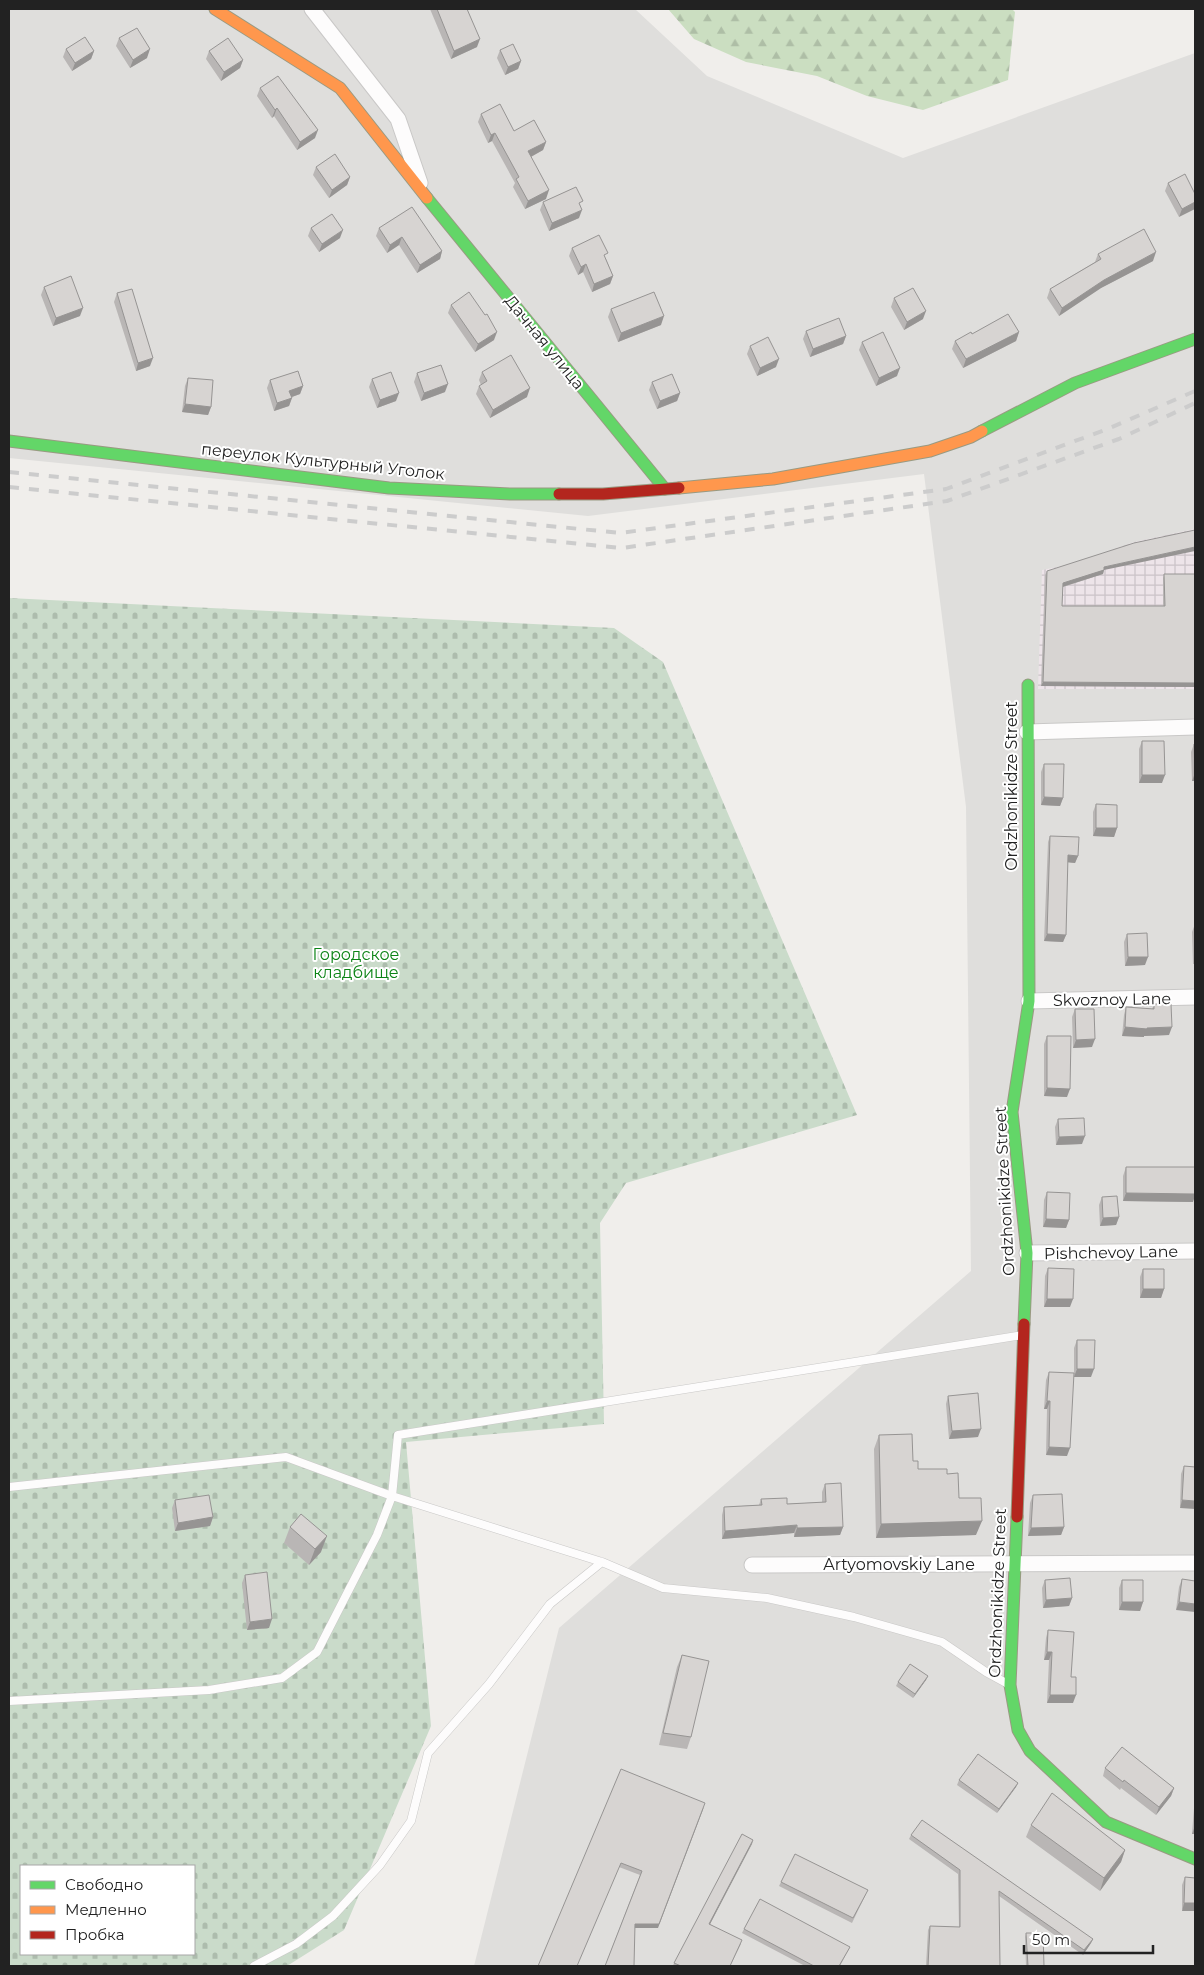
<svg xmlns="http://www.w3.org/2000/svg" width="1204" height="1975" font-family="Montserrat,sans-serif">
<style>
.residential{fill:#dfdedc}
.industrial{fill:url(#industrial-grid)}
.forest{fill:url(#forest-firs)}
.cemetery{fill:url(#cemetery-stones);fill-rule:evenodd}
.lines{fill:none;stroke-linecap:round;stroke-linejoin:round}
.lane-casing{stroke:#c9c8c7;stroke-width:9}
.street-casing{stroke:#c9c8c7;stroke-width:17}
.fast-casing{stroke:#999a82;stroke-width:13}
.slow-casing{stroke:#999a82;stroke-width:13}
.jam-casing{stroke:#999a82;stroke-width:13}
.lane{stroke:#fdfcfc;stroke-width:8}
.street{stroke:#fdfcfc;stroke-width:15}
.fast{stroke:#63d668;stroke-width:11}
.slow{stroke:#ff974d;stroke-width:11}
.jam{stroke:#b3261e;stroke-width:11}
.rail{stroke:#ccc;stroke-width:4;stroke-dasharray:10 10;stroke-linecap:butt}
.wall{fill:#b9b6b5}
.shaded-wall{fill:#969493}
.building{fill:#d7d4d2;stroke:#969493}
.labels{text-anchor:middle;stroke-width:4;stroke-linejoin:round;paint-order:stroke}
.street-label{font-size:16px;fill:#222;stroke:#fff}
.park-label{font-size:16px;fill:#0c8416;stroke:#fff}
</style>
<defs>
<pattern id="industrial-grid" width="8" height="8" patternUnits="userSpaceOnUse" patternTransform="scale(1.25)"><rect width="8" height="8" fill="#ede4e9"/><path d="M0 4h8M4 0v8" fill="none" stroke="#cbc3c8"/></pattern>
<pattern id="forest-firs" width="22" height="20" patternUnits="userSpaceOnUse" patternTransform="scale(1.25)"><rect width="22" height="20" fill="#cbdec1"/><path d="M5 1l3.5 6h-7zM16 11l3.5 6h-7z" fill="#aebea6"/></pattern>
<pattern id="cemetery-stones" width="16" height="16" patternUnits="userSpaceOnUse" patternTransform="scale(1.25)"><rect width="16" height="16" fill="#cadbca"/><path d="M2 7V4a2 2 0 0 1 4 0v3zM10 15v-3a2 2 0 0 1 4 0v3z" fill="#adbcad"/></pattern>
</defs>
<rect width="100%" height="100%" fill="#f0eeeb"/>
<path class="residential" d="M9 9H635L707 76 903 158 1195 53V1966H474L559 1628 971 1271 966 807 924 474 588 516 9 458Z"/>
<path class="industrial" d="M1195 529V689H1038L1042 570 1073 564 1134 542Z"/>
<path class="forest" d="M668 9H1012L1015 12 1008 80 923 110 867 96 817 76 746 62 694 39Z"/>
<path class="cemetery" d="M9 598 614 628 663 662 857 1115 626 1183 600 1223 604 1424 406 1442 431 1726 344 1930 287 1966H9ZM21 1866H194V1954H21Z"/>
<g class="lines">
<g class="lane-casing">
<path id="lane" d="M9 1487 286 1457 392 1496 602 1562 663 1588 767 1598 854 1617 942 1642 986 1672 1008 1684
M9 1701 209 1690 282 1678 317 1652 377 1535 392 1496 398 1435 1023 1335
M254 1966 296 1944 333 1916 380 1865 411 1821 428 1753 489 1684 550 1604 602 1562"/>
</g>
<g class="street-casing">
<path id="street" d="M312 9 398 119 420 183
M1027 732 1195 727
M1029 1001 1195 997
M1027 1253 1195 1251
M752 1565 1195 1563"/>
</g>
<g class="fast-casing">
<path id="fast" d="M427 198 665 489
M982 431 1075 383 1195 339
M9 441 389 488 510 494H559
M1024 1324 1027 1253 1012 1112 1029 1001 1028 685
M1017 1517 1010 1685 1018 1730 1030 1751 1106 1822 1195 1859"/>
</g>
<g class="slow-casing">
<path id="slow" d="M215 9 340 88 427 198
M679 488 773 479 930 451 971 437 982 431"/>
</g>
<g class="jam-casing">
<path id="jam" d="M559 494H603L679 488
M1017 1517 1024 1324"/>
</g>
<use href="#lane" class="lane"/>
<use href="#street" class="street"/>
<use href="#fast" class="fast"/>
<use href="#slow" class="slow"/>
<use href="#jam" class="jam"/>
<path class="rail" d="M9 472 620 533 946 489 1110 428 1195 391
M9 487 622 548 947 501 1119 439 1195 403"/>
</g>
<path class="wall" d="M430 9H467L477 47 451 59Z
M119 38 147 58 130 68 116 46Z
M66 49 94 51 91 59 72 71 63 57Z
M500 50 521 61 518 69 505 75 497 58Z
M209 51 243 60 240 68 221 81 206 59Z
M260 88 315 138 297 150 274 116 272 118 257 96Z
M481 114 514 131 546 142 543 150 531 157 546 199 525 209 513 187 515 183 492 141 488 143 478 122Z
M316 167 350 177 347 185 329 198 313 175Z
M1168 183 1195 194 1179 217 1165 191Z
M543 202 579 218 549 231 540 210Z
M311 228 340 238 319 252 308 236Z
M379 228 442 251 440 259 417 273 399 245 387 253 376 236Z
M572 248 606 259 613 276 610 284 592 292 583 272 578 275 569 256Z
M1098 254 1153 261 1101 288 1059 316 1047 298 1050 289 1095 262Z
M44 287 80 316 53 326 41 295Z
M117 293 150 366 136 371 114 302Z
M894 298 923 319 904 330 891 307Z
M451 305 494 340 475 352 448 313Z
M611 309 661 325 618 342 608 317Z
M806 331 846 336 843 344 810 357 803 339Z
M1019 332 1016 341 963 368 952 349 955 341 972 334Z
M862 342 897 376 876 386 859 350Z
M750 346 776 367 757 376 747 354Z
M482 372 527 397 490 418 476 394 479 386 481 385 479 380Z
M417 373 445 392 421 401 414 382Z
M188 378 211 407 208 415 182 412 185 386Z
M372 379 396 401 377 408 369 387Z
M270 380 303 386 300 394 292 397 289 406 274 411 267 388Z
M652 382 680 393 677 401 657 409 649 390Z
M1104 570 1103 574 1063 587 1062 606H1163V578L1164 574H1195V687L1041 686 1045 575 1047 571Z
M1142 741 1162 783H1139V749Z
M1194 744 1195 781H1192L1191 752Z
M1044 764 1063 798 1060 806 1041 805V772Z
M1096 804 1117 828 1114 837 1093 836V812Z
M1050 836 1078 856 1075 863 1067 862 1066 935 1063 942 1044 941 1048 842Z
M1195 924V964H1193L1192 932Z
M1127 934 1145 965 1125 966 1124 942Z
M1154 1004 1169 1035 1144 1036V1037L1122 1036 1124 1015 1126 1007 1152 1009Z
M1075 1009 1092 1047 1073 1048 1072 1017Z
M1047 1036 1067 1097 1044 1096V1044Z
M1058 1119 1082 1144 1056 1145 1055 1127Z
M1126 1167 1193 1202 1123 1201V1176Z
M1047 1192 1069 1220 1066 1228 1043 1227 1044 1200Z
M1102 1197 1119 1217 1116 1225 1100 1226 1099 1205Z
M1048 1268 1070 1307H1044L1045 1276Z
M1143 1269 1164 1289 1161 1298H1140V1277Z
M1077 1340 1091 1377H1074V1348Z
M1049 1372 1067 1456 1046 1455 1047 1409H1044L1046 1380Z
M948 1396 978 1437 949 1439 946 1404Z
M879 1435 913 1461 918 1469 947 1474 976 1535 876 1538 874 1449Z
M1184 1466 1195 1467 1180 1508 1181 1474Z
M825 1484 843 1527 840 1535 794 1537V1533L722 1539V1515L724 1507 759 1505 761 1499 787 1504 822 1502V1492Z
M1033 1495 1064 1527 1061 1535 1028 1536 1030 1503Z
M175 1500 213 1517 210 1526 175 1531 172 1508Z
M290 1527 321 1552 309 1565 284 1543Z
M245 1575 269 1628 247 1630 242 1583Z
M1182 1579 1195 1581 1176 1610 1179 1587Z
M1045 1580 1072 1598 1069 1606 1043 1608 1042 1588Z
M1122 1580 1143 1602 1140 1611 1119 1610V1588Z
M1048 1630 1071 1677 1073 1703H1047L1049 1660H1044L1046 1638Z
M682 1655 691 1737 687 1749 659 1745 677 1667Z
M928 1676 926 1680 913 1698 896 1686 898 1682Z
M1105 1768 1174 1788 1171 1796 1156 1815 1121 1788 1120 1790 1103 1776Z
M621 1769 658 1928H635L605 1966 640 1875 619 1867Z
M959 1780 1018 1783 1016 1787 997 1813 957 1785Z
M1195 1805V1834H1192L1194 1808Z
M1031 1825 1125 1850 1121 1862 1100 1891 1026 1837Z
M911 1835 1093 1939 1091 1943 1083 1955 999 1896 1000 1966H926L928 1930 930 1926 959 1927 958 1874 909 1839Z
M753 1840 710 1924 741 1944 730 1966H673L674 1963Z
M1185 1877 1195 1878 1182 1911V1885Z
M781 1882 866 1894 852 1923 779 1886Z
M744 1929 850 1947 840 1966H805L742 1933Z
M1026 1933 1044 1966H1026L1025 1937Z"/>
<path class="shaded-wall" d="M480 39 477 47 451 59 454 51Z
M150 49 147 58 130 68 133 60Z
M94 51 91 59 72 71 75 63Z
M243 60 240 68 221 81 224 72Z
M521 61 518 69 505 75 508 67Z
M277 108 274 116 272 118 275 110Z
M318 130 315 138 297 150 300 142Z
M495 133 492 141 488 143 491 135Z
M546 142 543 150 525 160 528 151Z
M350 177 347 185 329 198 332 190Z
M549 190 546 199 525 209 528 201Z
M1195 202V209L1179 217 1182 209Z
M582 210 579 218 549 231 552 223Z
M343 230 340 238 319 252 322 244Z
M402 237 399 245 387 253 390 245Z
M442 251 440 259 417 273 420 265Z
M1156 252 1153 261 1101 288 1059 316 1062 308 1104 280Z
M586 264 583 272 578 275 581 267Z
M613 276 610 284 592 292 594 284Z
M83 308 80 316 53 326 56 318Z
M926 311 923 319 904 330 907 322Z
M664 316 661 325 618 342 621 333Z
M497 332 494 340 475 352 478 344Z
M1019 332 1016 341 963 368 966 359Z
M846 336 843 344 810 357 813 349Z
M153 358 150 366 136 371 138 363Z
M779 359 776 367 757 376 760 368Z
M900 368 897 376 876 386 879 378Z
M448 384 445 392 421 401 424 393Z
M303 386 300 394 286 399 289 391Z
M530 388 527 397 490 418 493 410Z
M399 393 396 401 377 408 380 400Z
M680 393 677 401 657 409 660 401Z
M292 398 289 406 274 411 277 403Z
M185 404 211 407 208 415 182 412Z
M1195 547V551L1104 570 1103 574 1062 587 1063 583 1104 567Z
M1043 682 1195 683V687L1041 686Z
M1195 773V781H1192Z
M1142 775H1165L1162 783H1139Z
M1044 797 1063 798 1060 806 1041 805Z
M1096 828H1117L1114 837 1093 836Z
M1068 855 1078 856 1075 863 1065 862Z
M1047 934 1066 935 1063 942 1044 941Z
M1128 957H1148L1145 965 1125 966Z
M1125 1027 1147 1028 1172 1027 1169 1035 1144 1036V1037L1122 1036Z
M1095 1039 1092 1047 1073 1048 1076 1040Z
M1047 1088 1070 1089 1067 1097 1044 1096Z
M1085 1136 1082 1144 1056 1145 1059 1137Z
M1126 1193 1195 1194V1196L1193 1202 1123 1201Z
M1119 1217 1116 1225 1100 1226 1103 1218Z
M1046 1219 1069 1220 1066 1228 1043 1227Z
M1143 1289H1164L1161 1298H1140Z
M1047 1299H1073L1070 1307H1044Z
M1077 1369H1094L1091 1377H1074Z
M1047 1401H1050L1047 1409H1044Z
M981 1429 978 1437 949 1439 952 1431Z
M1049 1447 1070 1448 1067 1456 1046 1455Z
M1182 1500 1195 1501V1509L1180 1508Z
M213 1517 210 1526 175 1531 178 1523Z
M982 1521 976 1535 876 1538 881 1524Z
M797 1525 794 1533 722 1539 725 1531Z
M843 1527 840 1535 794 1537 797 1528Z
M1064 1527 1061 1535 1028 1536 1031 1528Z
M327 1536 321 1552 309 1565 315 1549Z
M1072 1598 1069 1606 1043 1608 1046 1600Z
M1122 1602H1143L1140 1611 1119 1610Z
M1179 1602 1195 1604V1612L1176 1610Z
M272 1619 269 1628 247 1630 250 1622Z
M1047 1652H1052L1049 1660H1044Z
M928 1676 926 1680 913 1698 915 1694Z
M1050 1695H1076L1073 1703H1047Z
M1018 1783 1016 1787 997 1813 999 1809Z
M1174 1788 1171 1796 1156 1815 1159 1807Z
M704 1807 658 1928H633L635 1924Z
M1195 1826V1834H1192Z
M753 1840 752 1844 708 1928 709 1924Z
M1125 1850 1121 1862 1100 1891 1104 1878Z
M1184 1903H1195V1911H1182Z
M1093 1939 1091 1943 1083 1955 1084 1950Z"/>
<path class="building" d="M437 9H467L480 39 454 51Z
M137 28 150 49 133 60 119 38Z
M85 37 94 51 75 63 66 49Z
M228 38 243 60 224 72 209 51Z
M513 44 521 61 508 67 500 50Z
M278 76 318 130 300 142 277 108 275 110 260 88Z
M500 104 514 131 534 120 546 142 528 151 549 190 528 201 516 179 519 177 495 133 491 135 481 114Z
M335 154 350 177 332 190 316 167Z
M1185 174 1195 194V202L1182 209 1168 183Z
M576 187 583 201 579 203 582 210 552 223 543 202Z
M412 207 442 251 420 265 402 237 390 245 379 228Z
M332 214 343 230 322 244 311 228Z
M1144 229 1156 252 1104 280 1062 308 1050 289 1101 259 1098 254Z
M599 235 608 253 604 255 613 276 594 284 586 264 581 267 572 248Z
M71 276 83 308 56 318 44 287Z
M913 288 926 311 907 322 894 298Z
M132 289 153 358 138 363 117 293Z
M469 292 485 315 487 314 497 332 478 344 451 305Z
M654 292 664 316 621 333 611 309Z
M1008 314 1019 332 966 359 955 341 971 332 972 334Z
M839 318 846 336 813 349 806 331Z
M883 332 900 368 879 378 862 342Z
M768 337 779 359 760 368 750 346Z
M511 355 530 388 493 410 479 386 487 381 482 372Z
M441 365 448 384 424 393 417 373Z
M298 371 303 386 289 391 292 398 277 403 270 380Z
M391 372 399 393 380 400 372 379Z
M672 374 680 393 660 401 652 382Z
M188 378 213 380 211 407 185 404Z
M1195 530V547L1104 567V570L1063 583 1062 606H1165L1164 574H1195V683L1043 682 1047 571 1134 543Z
M1142 741H1164L1165 775H1142Z
M1194 744H1195V773Z
M1044 764H1064L1063 798 1044 797Z
M1096 804 1117 805V828H1096Z
M1050 836 1079 837 1078 856 1068 855 1066 935 1047 934Z
M1147 933 1148 957H1128L1127 934Z
M1154 1004H1171L1172 1027 1147 1028V1029L1125 1027 1126 1007 1154 1009Z
M1075 1009H1094L1095 1039 1076 1040Z
M1047 1036H1071L1070 1089 1047 1088Z
M1084 1118 1085 1136 1059 1137 1058 1119Z
M1126 1167H1195V1194L1126 1193Z
M1047 1192 1070 1193 1069 1220 1046 1219Z
M1117 1196 1119 1217 1103 1218 1102 1197Z
M1048 1268 1074 1269 1073 1299H1047Z
M1143 1269H1164V1289H1143Z
M1077 1340H1095L1094 1369H1077Z
M1049 1372 1074 1373 1070 1448 1049 1447 1050 1401H1047Z
M978 1393 981 1429 952 1431 948 1396Z
M912 1434 913 1461H918V1469H947V1474L958 1473 959 1498H981L982 1521 881 1524 879 1435Z
M1184 1466 1195 1467V1501L1182 1500Z
M841 1483 843 1527 797 1528V1525L725 1531 724 1507 762 1505 761 1499 787 1498V1504L826 1502 825 1484Z
M1062 1494 1064 1527 1031 1528 1033 1495Z
M209 1495 213 1517 178 1523 175 1500Z
M301 1514 327 1536 315 1549 290 1527Z
M267 1572 272 1619 250 1622 245 1575Z
M1070 1578 1072 1598 1046 1600 1045 1580Z
M1182 1579 1195 1581V1604L1179 1602Z
M1122 1580H1143V1602H1122Z
M1048 1630 1074 1632 1071 1677H1076V1695H1050L1052 1652H1047Z
M682 1655 709 1661 691 1737 663 1733Z
M910 1664 928 1676 915 1694 898 1682Z
M1122 1747 1174 1788 1159 1807 1124 1780 1123 1782 1105 1768Z
M978 1754 1018 1783 999 1809 959 1780Z
M621 1769 705 1803 659 1924H635L634 1966H605L642 1871 621 1863 577 1966H538Z
M1052 1793 1125 1850 1104 1878 1031 1825Z
M922 1820 1093 1939 1084 1950 999 1891 1000 1966H928L930 1926 960 1927V1870L911 1835Z
M742 1834 753 1840 709 1924 742 1940 730 1966H681L674 1963Z
M795 1854 868 1890 853 1918 781 1882Z
M1185 1877 1195 1878V1903H1184Z
M760 1899 850 1947 839 1966H814L744 1929Z
M1026 1933H1043L1044 1966H1028Z"/>
<g class="labels">
<g class="street-label">
<text transform="translate(545 342) rotate(51)" y="6">Дачная улица</text>
<text transform="translate(323 461) rotate(6)" y="6">переулок Культурный Уголок</text>
<text transform="translate(1011 786) rotate(-90)" y="6">Ordzhonikidze Street</text>
<text transform="translate(1112 999) rotate(-1)" y="6">Skvoznoy Lane</text>
<text transform="translate(1004 1191) rotate(-93)" y="6">Ordzhonikidze Street</text>
<text transform="translate(1111 1252) rotate(-1)" y="6">Pishchevoy Lane</text>
<text x="899" y="1570">Artyomovskiy Lane</text>
<text transform="translate(997 1593) rotate(-88)" y="6">Ordzhonikidze Street</text>
</g>
<g class="park-label">
<text x="356" y="960">Городское<tspan x="356" dy="18">кладбище</tspan></text>
</g>
</g>
<rect width="1204" height="1975" fill="none" stroke="#222222" stroke-width="20"/>
<rect x="20" y="1865" width="175" height="90" fill="#ffffff" stroke="#a7a7a7"/>
<rect x="30" y="1881" width="25" height="8" fill="#63d668" stroke="#a7a7a7"/>
<text x="65" y="1890" font-size="15" fill="#222222">Свободно</text>
<rect x="30" y="1906" width="25" height="8" fill="#ff974d" stroke="#a7a7a7"/>
<text x="65" y="1915" font-size="15" fill="#222222">Медленно</text>
<rect x="30" y="1931" width="25" height="8" fill="#b3261e" stroke="#a7a7a7"/>
<text x="65" y="1940" font-size="15" fill="#222222">Пробка</text>
<path d="M1024 1945v8h129v-8" fill="none" stroke="#222222" stroke-width="2.5"/>
<text x="1032" y="1945" font-size="15" fill="#222222" stroke="#ffffff" stroke-width="4" paint-order="stroke">50 m</text>
</svg>
